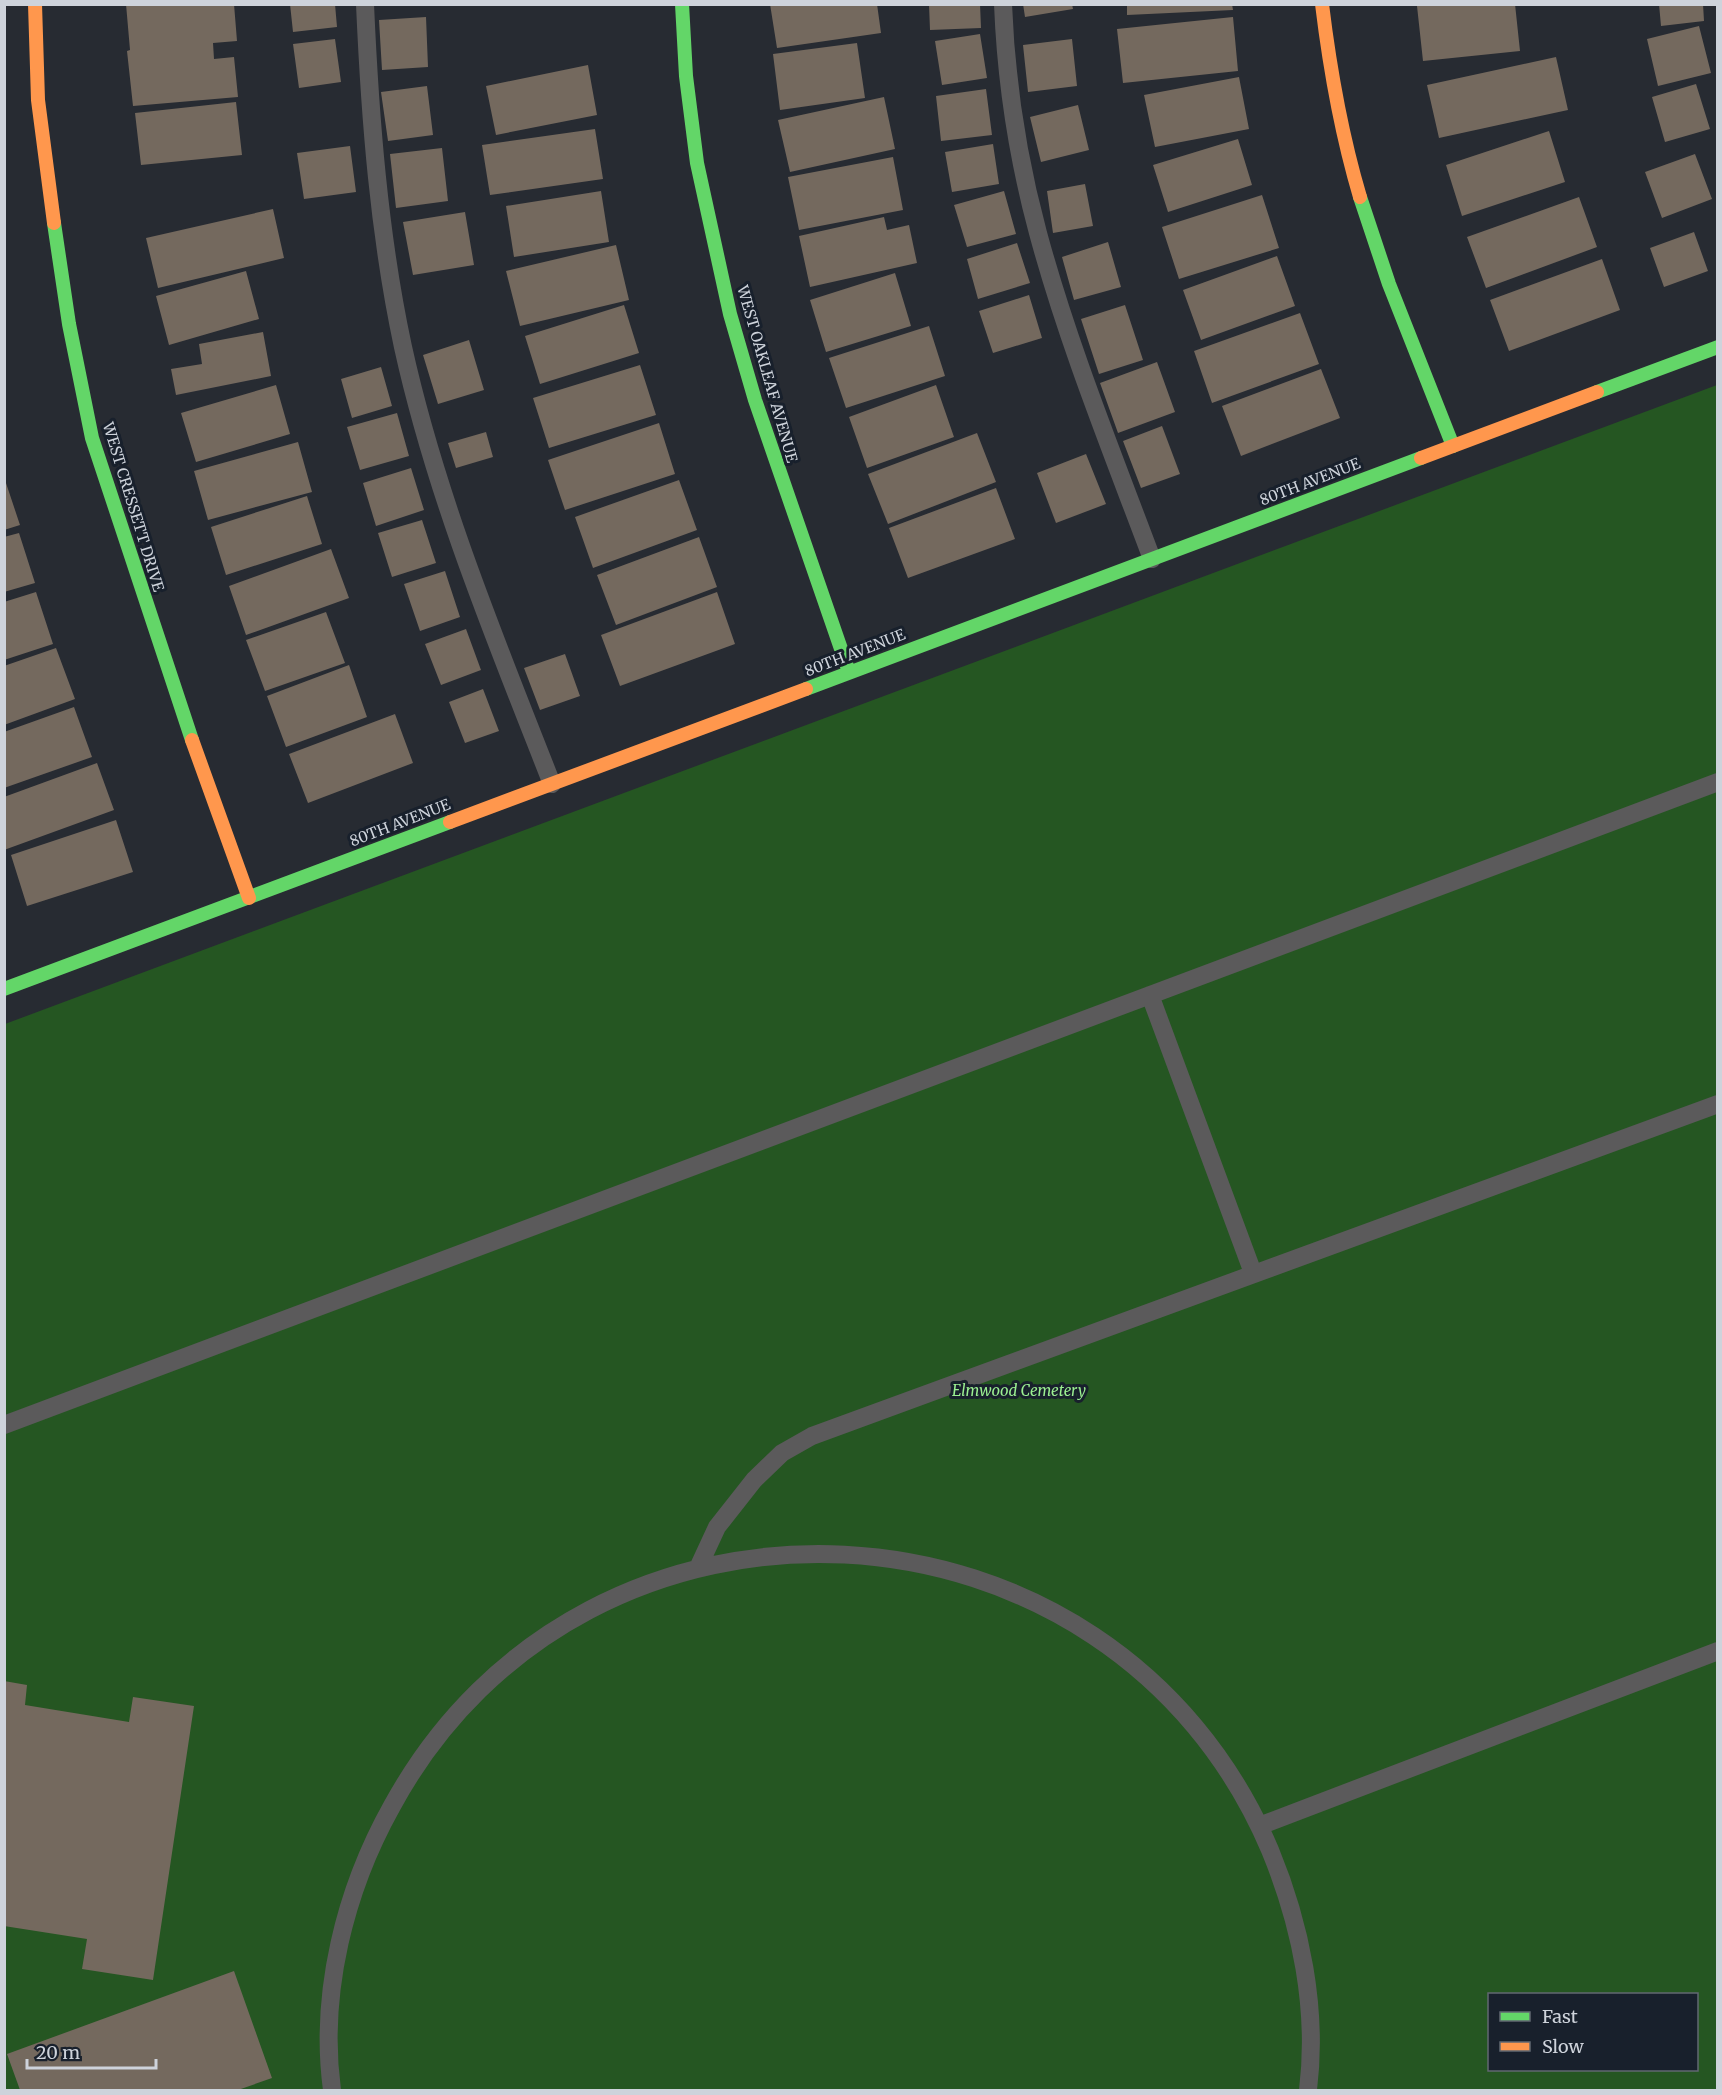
<svg xmlns="http://www.w3.org/2000/svg" width="1722" height="2095" font-family="Merriweather,serif">
<style>
.green{fill:#255622;fill-rule:evenodd}
.building{fill:#74695e}
.lines{fill:none;stroke-linecap:round;stroke-linejoin:round}
.lane{stroke:#5b5a5b;stroke-width:18}
.fast{stroke:#63d668;stroke-width:14}
.slow{stroke:#ff974d;stroke-width:14}
.labels{text-anchor:middle;stroke-width:6;stroke-linejoin:round;paint-order:stroke}
.street-label{font-size:15px;fill:#ced3db;stroke:#18202c}
.park-label{font-size:15px;font-style:italic;fill:#9bef91;stroke:#18202c}
</style>
<rect width="100%" height="100%" fill="#272b32"/>
<path class="green" d="M1717 385V2090H5V1024ZM1490 1994H1696V2070H1490Z"/>
<path class="building" d="M126 4H234L237 41 213 43 214 59 234 57 238 97 133 106 127 51 130 50Z
M290 4H335L337 27 293 32Z
M770 4H877L881 33 777 48Z
M929 4H980L981 28 930 30Z
M1023 4H1072L1073 9 1025 17Z
M1127 4H1232L1233 10 1127 15Z
M1428 4H1515L1520 51 1423 61 1417 6Z
M1659 4H1703L1704 21 1661 26Z
M426 17 428 67 382 70 379 20Z
M1233 17 1238 71 1123 83 1117 29Z
M1699 26 1711 73 1658 86 1647 39Z
M980 34 987 78 942 85 935 41Z
M335 39 341 82 299 88 293 44Z
M1072 39 1077 86 1028 92 1023 45Z
M857 43 865 98 780 110 773 54Z
M1556 57 1568 110 1439 138 1427 85Z
M588 65 597 115 496 135 486 86Z
M1239 77 1249 129 1155 147 1144 95Z
M1696 84 1710 129 1665 142 1652 97Z
M427 86 433 135 388 141 381 92Z
M986 89 992 135 941 141 936 96Z
M884 97 895 149 790 172 778 120Z
M236 102 242 155 141 165 135 113Z
M1078 105 1089 150 1041 162 1030 117Z
M595 129 603 179 490 195 482 145Z
M1549 131 1565 182 1462 216 1446 165Z
M1238 139 1252 185 1168 212 1153 165Z
M993 144 999 184 952 192 945 152Z
M350 146 356 192 304 199 297 153Z
M442 148 448 201 396 208 390 154Z
M1695 154 1712 199 1662 218 1645 172Z
M893 157 903 210 799 230 788 177Z
M1085 184 1093 226 1053 233 1047 191Z
M601 191 609 242 514 257 506 206Z
M1004 191 1016 234 967 247 954 205Z
M1262 195 1279 248 1179 279 1162 227Z
M1579 197 1597 247 1486 288 1467 237Z
M273 209 284 258 158 288 146 238Z
M465 212 474 265 413 275 403 222Z
M884 217 887 230 909 225 917 263 810 287 799 236Z
M1694 232 1708 271 1664 287 1650 248Z
M1108 242 1121 287 1074 300 1062 257Z
M1017 243 1030 283 978 299 967 259Z
M616 245 629 300 520 326 506 271Z
M1277 256 1295 306 1201 340 1183 290Z
M1602 259 1620 310 1509 351 1490 300Z
M246 271 259 319 169 345 156 296Z
M895 273 911 326 826 352 810 300Z
M1029 295 1042 338 993 353 979 311Z
M624 305 639 353 540 384 525 336Z
M1125 305 1143 360 1099 374 1081 319Z
M1300 313 1319 364 1212 403 1194 351Z
M929 326 945 376 846 408 829 358Z
M263 332 271 376 176 395 171 369 202 364 199 344Z
M469 340 484 390 438 404 423 355Z
M1157 362 1175 412 1118 433 1100 383Z
M640 365 656 415 549 448 533 398Z
M381 367 392 406 352 418 341 379Z
M1321 369 1340 418 1241 456 1222 406Z
M276 385 290 434 196 462 181 413Z
M936 385 954 437 867 468 849 417Z
M397 413 409 456 360 470 347 427Z
M659 423 675 474 565 510 548 460Z
M1162 426 1180 474 1141 488 1123 441Z
M486 432 493 457 456 468 448 443Z
M977 433 996 482 888 524 868 474Z
M298 442 312 492 208 520 194 471Z
M1086 454 1106 504 1056 523 1037 473Z
M411 468 424 510 376 526 363 483Z
M4 477 20 525 4 530Z
M679 480 697 530 593 568 575 517Z
M996 488 1015 539 908 578 889 528Z
M307 496 322 544 226 575 211 527Z
M422 520 436 563 392 577 378 533Z
M19 533 35 583 4 592V537Z
M699 537 717 587 616 625 597 575Z
M331 549 349 598 246 635 229 586Z
M445 571 460 617 420 631 404 584Z
M36 592 53 644 4 660V602Z
M717 592 735 644 620 686 601 635Z
M326 612 345 663 265 691 246 640Z
M466 629 481 670 441 685 425 644Z
M56 648 75 699 4 725V666Z
M565 654 580 696 540 710 524 668Z
M349 665 367 717 286 747 267 696Z
M483 689 499 731 465 743 449 702Z
M74 707 92 757 4 788V732Z
M395 714 413 763 308 803 289 754Z
M97 763 114 810 4 850V797Z
M116 820 133 872 27 906 11 855Z
M4 1681 27 1685 25 1705 129 1722 133 1697 194 1706 153 1980 82 1969 87 1939 4 1926Z
M234 1971 272 2078 238 2090H20L7 2054Z"/>
<g class="lines">
<path class="lane" d="M365 4C370 118 379 235 403 347 436 497 496 641 552 784
M1003 4C1006 81 1018 159 1038 233 1068 344 1112 452 1152 559
M1150 995 1253 1273
M4 1425 1718 782
M698 1568 717 1527 754 1480 782 1453 812 1436 1718 1104
M1259 1826 1718 1651
M332 2090C319 1993 345 1890 392 1806 586 1450 1112 1477 1270 1850 1301 1925 1318 2009 1308 2090"/>
<path class="fast" d="M682 4 686 76 697 163 730 314 755 400 849 672
M1360 197 1389 284 1453 446
M54 223 69 324 92 438 192 740
M1597 392 1718 347
M806 689 1421 458
M4 989 450 822"/>
<path class="slow" d="M35 4 38 100 54 223
M1322 4C1330 70 1341 133 1360 197
M1421 458 1597 392
M192 740 249 898
M450 822 806 689"/>
</g>
<g class="labels">
<g class="street-label">
<text transform="translate(767 374) rotate(74)" y="5">WEST OAKLEAF AVENUE</text>
<text transform="translate(1310 482) rotate(-21)" y="5">80TH AVENUE</text>
<text transform="translate(133 507) rotate(73)" y="5">WEST CRESSETT DRIVE</text>
<text transform="translate(855 653) rotate(-21)" y="5">80TH AVENUE</text>
<text transform="translate(400 823) rotate(-21)" y="5">80TH AVENUE</text>
</g>
<g class="park-label">
<text x="1019" y="1396">Elmwood Cemetery</text>
</g>
</g>
<rect width="1722" height="2095" fill="none" stroke="#ced3db" stroke-width="12"/>
<rect x="1488" y="1993" width="210" height="78" fill="#18202c" stroke="#616872" stroke-width="1.5"/>
<rect x="1500" y="2012" width="30" height="9" fill="#63d668" stroke="#616872" stroke-width="1.5"/>
<text x="1542" y="2023" font-size="18" fill="#ced3db">Fast</text>
<rect x="1500" y="2042" width="30" height="9" fill="#ff974d" stroke="#616872" stroke-width="1.5"/>
<text x="1542" y="2053" font-size="18" fill="#ced3db">Slow</text>
<path d="M27 2059v9h129v-9" fill="none" stroke="#ced3db" stroke-width="3"/>
<text x="36" y="2059" font-size="18" fill="#ced3db" stroke="#18202c" stroke-width="4.5" paint-order="stroke">20 m</text>
</svg>
